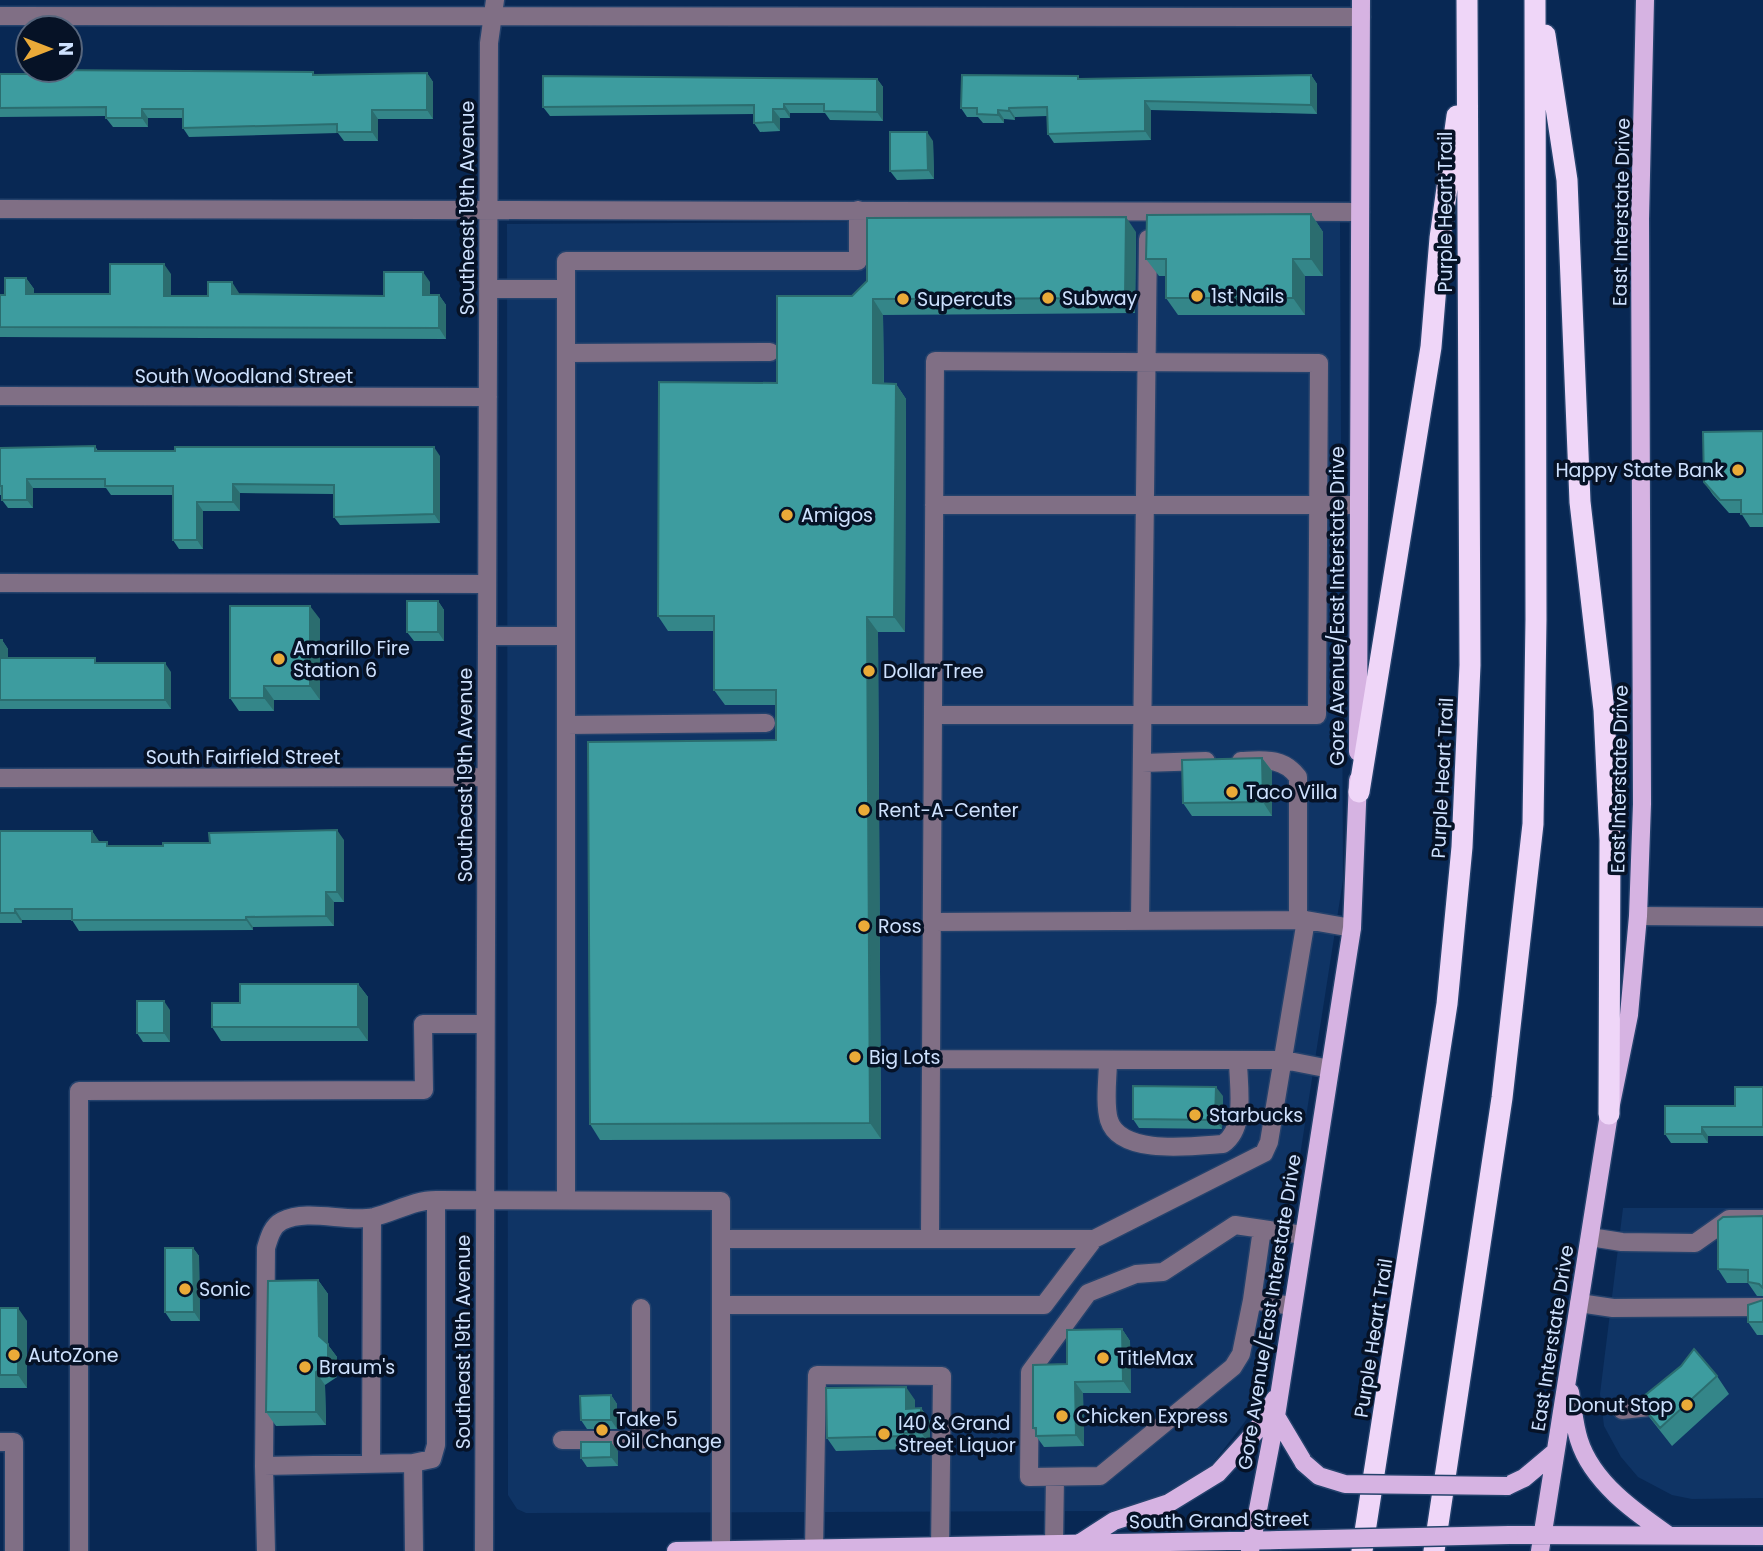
<svg xmlns="http://www.w3.org/2000/svg" width="1763" height="1551" font-family="Poppins,sans-serif">
<style>
.built{fill:#0f3465}
.lines{fill:none;stroke-linecap:round;stroke-linejoin:round}
.minor-casing{stroke:#24426c;stroke-width:21}
.major-casing{stroke:#24426c;stroke-width:21}
.highway-casing{stroke:#24426c;stroke-width:24}
.minor{stroke:#806f85;stroke-width:18}
.major{stroke:#d6b3e2;stroke-width:18}
.highway{stroke:#efd6f8;stroke-width:21}
.major-bridge-casing{stroke:#24426c;stroke-width:21;stroke-linecap:butt}
.major-bridge{stroke:#d6b3e2;stroke-width:18}
.wall{fill:#348689}
.shaded-wall{fill:#2b6d6f}
.building{fill:#3d9c9f;stroke:#2b6d6f;stroke-width:2}
.poi-dot{fill:#eaaa38;stroke:#061226;stroke-width:2.5}
.labels{text-anchor:middle;stroke-width:7;stroke-linejoin:round;paint-order:stroke}
.street-label{font-size:19px;fill:#cee1fe;stroke:#061226}
.poi-label{font-size:19px;fill:#cee1fe;stroke:#061226;text-anchor:start}
</style>
<rect width="100%" height="100%" fill="#082854"/>
<path class="built" d="M1340 219 1343 880 1265 1380 1261 1396 1244 1423 1206 1472 1166 1496 1120 1511 526 1513 517 1509 508 1495 507 224Z
M1623 1208H1763V1498L1692 1499 1672 1495 1638 1477 1621 1457 1604 1426 1600 1394Z"/>
<g class="lines">
<g class="minor-casing">
<path id="minor" d="M0 16 1361 17
M0 209 1360 212
M488 289H566V636
M566 289V261H858V210
M566 353 770 352
M0 396 488 397
M934 505H1358
M0 583 487 584
M487 636H566V1200
M566 725 766 723
M1241 761C1264 760 1283 757 1298 777V920
M1142 763 1206 761
M0 778 486 777
M1638 916 1763 917
M1140 921 1148 239
M932 922 1306 920
M931 1059 1284 1060 1330 1069
M1108 1060C1108 1078 1104 1102 1109 1120 1120 1156 1193 1146 1223 1144 1247 1128 1238 1085 1238 1060
M1262 1229 1252 1300 1292 1306
M1590 1237 1622 1242 1695 1243 1729 1219H1763
M721 1239H1094L1044 1305H721Z
M930 1239 935 361 1319 363 1317 715H933
M1094 1239 1264 1153 1269 1142 1306 920 1352 928
M1252 1300 1241 1354 1233 1367 1100 1476 1029 1477 1030 1372 1088 1293 1136 1274 1163 1272 1235 1225 1303 1235
M1579 1303 1613 1308 1763 1307
M721 1305V1550
M1622 1410 1649 1407 1662 1396
M562 1440H641V1308
M0 1442H14V1551
M413 1463 414 1551
M371 1464 372 1218
M264 1466 266 1248C269 1238 272 1226 282 1221 309 1208 346 1223 374 1217 395 1212 414 1200 436 1200
M1054 1544 1055 1477
M814 1550 817 1375 942 1376 940 1551
M79 1551V1091L424 1090 423 1024H485
M266 1551 264 1466 413 1463 432 1459 436 1445V1200L721 1201V1239
M484 1551 489 43 495 0"/>
</g>
<g class="major-casing">
<path id="major" d="M1358 752 1361 0
M1570 1392C1573 1407 1574 1425 1579 1440 1592 1482 1635 1512 1668 1535
M1276 1416 1304 1463
M1507 1486 1524 1478 1555 1452
M1509 1535 1763 1536
M1080 1543 1114 1521 1169 1503 1218 1473 1257 1430 1275 1399
M676 1551 1279 1540
M1250 1551 1276 1416 1352 928 1358 780
M1540 1551 1609 1114 1629 1015 1638 916 1642 804 1640 219 1645 0"/>
</g>
<g class="highway-casing">
<path id="highway" d="M1545 35 1567 180 1580 502 1604 710 1610 840 1609 1114
M1359 792 1431 347 1440 238 1457 116
M1362 1551 1447 1004 1462 847 1470 665 1467 0
M1434 1551 1502 1098 1533 824 1536 619 1535 0"/>
</g>
<use href="#minor" class="minor"/>
<use href="#major" class="major"/>
<use href="#highway" class="highway"/>
<g class="major-bridge-casing">
<path id="major-bridge" d="M1304 1463 1319 1476 1345 1484 1507 1486
M1279 1540 1509 1535"/>
</g>
<use href="#major-bridge" class="major-bridge"/>
</g>
<path class="wall" d="M313 72 315 75 427 73 433 82V119H378V141H344L338 133 189 137 183 128V118H148V127H113L106 118V116L0 117V74Z
M1311 75 1317 84V114L1151 110V140L1054 143 1048 134 1047 116 1015 117V120L1004 119V123H983L978 117H967L961 108 1081 79Z
M877 79 883 87V121L830 120 825 113H790V118H780V131L760 132 754 123V114L550 116 543 107Z
M933 141 934 179 897 180 890 171Z
M1311 214 1323 232V276H1305V315H1178L1166 298V276H1159L1146 259Z
M1136 232 1135 313 883 315 884 384H896L906 399 905 632H878L881 1139 600 1140 590 1124 776 740V705H725L714 690V631H668L658 616 777 383 852 296Z
M171 274V296H208L239 293V294L384 296 430 282V295H439L446 305V339L0 337V295H5L26 278 34 289V294H110Z
M1763 431V527H1750L1741 513H1729L1713 495 1704 482Z
M95 446 98 451 440 456V523L340 525 334 517V494L240 493V511H203V549H179L173 540V495H111L106 488H33V508H8L2 500V495H0V448Z
M438 601 444 610V641H414L407 632Z
M320 619V700H274V711H239L230 698Z
M0 640H2L8 649V658L99 663 171 672V709H0Z
M1262 758 1272 771V816H1192L1183 803Z
M0 831H92L99 842 110 846H163L210 843 344 840V902H334V926L253 927V930L79 931 72 920H22V923H0Z
M358 984 368 997V1041H221L212 1027 240 1003Z
M170 1010V1042H143L137 1033Z
M1763 1087V1136H1708V1143H1671L1665 1134 1735 1106Z
M1223 1096 1222 1129 1139 1128 1133 1119Z
M1763 1216V1296H1757L1748 1283H1727L1718 1269Z
M193 1248 199 1256 200 1321H171L165 1312Z
M318 1280 328 1294V1345L337 1357V1377L325 1385 326 1425 276 1426 266 1412Z
M1763 1300V1335H1757L1748 1322Z
M0 1308 27 1321V1388H0Z
M1122 1329 1130 1341 1131 1393H1083L1084 1446 1044 1447 1036 1436V1432L1033 1428Z
M1717 1376 1729 1394 1672 1446 1650 1418 1638 1401Z
M611 1395 617 1404V1429H587L581 1420Z
M915 1400V1408H921L930 1421V1446H913V1449L836 1451 827 1438Z
M618 1451V1466L587 1467 581 1458Z"/>
<path class="shaded-wall" d="M427 73 433 82V119L427 110Z
M1311 75 1317 84V114L1311 105Z
M877 79 883 87V121L877 112Z
M1145 101 1151 110V140L1145 131Z
M784 104 790 113V118L784 109Z
M1009 108 1015 117V120L1009 111Z
M142 109 148 118V127L142 118Z
M773 109 780 118V131L773 122Z
M372 110 378 119V141L372 132Z
M998 110 1004 119V123L998 115Z
M927 132 933 141 934 179 928 170Z
M1311 214 1323 232V276L1311 259Z
M1126 217 1136 232 1135 313 1125 298Z
M1293 259 1305 276V315L1293 298Z
M164 264 171 274V306L164 296Z
M423 272 430 282V305L423 295Z
M26 278 34 289V304L26 294Z
M232 282 239 293V304L232 294Z
M439 295 446 305V339L439 328Z
M873 299 883 315 884 399 873 383Z
M896 384 906 399 905 632 894 617Z
M434 447 440 456V523L434 514Z
M27 479 33 488V508L27 500Z
M233 484 240 493V511L233 502Z
M197 502 203 511V549L197 540Z
M438 601 444 610V641L438 632Z
M310 606 320 619V700L310 686Z
M867 617 878 632 881 1139 870 1123Z
M2 640 8 649V667L2 658Z
M165 663 171 672V709L165 700Z
M264 686 274 700V711L264 698Z
M1262 758 1272 771V816L1263 802Z
M337 830 344 840V902L337 892Z
M92 831 99 841V852L92 842Z
M326 892 334 902V926L326 916Z
M15 909 22 920V923L15 913Z
M246 917 253 927V930L246 920Z
M358 984 368 997V1041L358 1027Z
M164 1001 170 1010V1042L164 1033Z
M1216 1087 1223 1096 1222 1129 1215 1120Z
M1702 1127 1708 1136V1143L1702 1134Z
M193 1248 199 1256 200 1321 194 1312Z
M318 1280 328 1294V1345L337 1357V1377L328 1364 319 1336Z
M18 1308 27 1321V1388L18 1375Z
M1122 1329 1130 1341 1131 1393 1123 1381Z
M316 1372 325 1385 326 1425 316 1412Z
M1075 1382 1083 1393 1084 1446 1076 1435Z
M906 1387 915 1400V1422L906 1409Z
M611 1395 617 1404V1429L611 1420Z
M921 1408 930 1421V1446L921 1432Z
M904 1433 913 1446V1449L904 1436Z
M611 1442 618 1451V1466L611 1457Z"/>
<path class="building" d="M48 70 313 72V75L427 73V110H372V132H337V124L183 128V109H142V118H106V107L0 108V74H48Z
M962 75 1078 76V79L1311 75V105L1145 101V131L1048 134 1047 107 1009 108V111L998 110V115L977 114V108H961Z
M543 76 877 79V112L824 111V104H784V109H773V122L754 123V105L543 107Z
M890 132H927L928 170 890 171Z
M1311 214V259H1293V298H1166V259H1146L1147 215Z
M1126 217 1125 298 873 299V383L896 384 894 617H867L870 1123 590 1124 588 742 776 740V690H714V616H658L659 382 777 383V296H852L867 281V218Z
M110 264H164V296H208V282H232V294L384 296V272H423V295H439V328L0 327V295H5V278H26V294H110Z
M1763 431V514H1741V500H1720L1704 482 1703 432Z
M95 446V451H175V447H434V514L334 517V485L233 484V502H197V540H173V486H105V479H27V500H2V486H0V448Z
M407 601H438V632H407Z
M230 606H310V686H264V698H230Z
M0 640H2V658H95V663H165V700H0Z
M1262 758 1263 802 1183 803 1182 760Z
M337 830V892H326V916L246 917V920H72V909H15V913H0V831H92V842H107V846H163V843H210L209 833Z
M240 984H358V1027H212V1003H240Z
M137 1001H164V1033H137Z
M1133 1086 1216 1087 1215 1120 1133 1119Z
M1735 1087H1763V1127H1702V1134H1665V1106H1735Z
M1763 1216V1288L1759 1284 1748 1282V1270L1718 1269V1221L1723 1217Z
M165 1248H193L194 1312H165Z
M318 1280 319 1336 328 1344V1364L316 1372V1412H266L268 1281Z
M1763 1300V1322H1748V1305Z
M0 1308H18V1375H0Z
M1122 1329 1123 1381 1075 1382 1076 1435 1036 1436V1428H1033V1365L1067 1364V1330Z
M1694 1349 1717 1376 1660 1428 1638 1401 1681 1366Z
M906 1387V1409L921 1408V1432L904 1433V1436L827 1438 826 1388Z
M611 1395V1420H581L580 1396Z
M581 1442H611V1457L581 1458Z"/>
<g class="poi-dot">
<circle cx="1197" cy="296" r="7"/>
<circle cx="1048" cy="298" r="7"/>
<circle cx="903" cy="299" r="7"/>
<circle cx="1738" cy="470" r="7"/>
<circle cx="787" cy="515" r="7"/>
<circle cx="279" cy="659" r="7"/>
<circle cx="869" cy="671" r="7"/>
<circle cx="1232" cy="792" r="7"/>
<circle cx="864" cy="810" r="7"/>
<circle cx="864" cy="926" r="7"/>
<circle cx="855" cy="1057" r="7"/>
<circle cx="1195" cy="1115" r="7"/>
<circle cx="185" cy="1289" r="7"/>
<circle cx="14" cy="1355" r="7"/>
<circle cx="1103" cy="1358" r="7"/>
<circle cx="305" cy="1367" r="7"/>
<circle cx="1687" cy="1405" r="7"/>
<circle cx="1062" cy="1416" r="7"/>
<circle cx="602" cy="1430" r="7"/>
<circle cx="884" cy="1434" r="7"/>
</g>
<g class="labels">
<g class="street-label">
<text transform="translate(467 208) rotate(-90)" y="7">Southeast 19th Avenue</text>
<text transform="translate(1445 212) rotate(-90)" y="7">Purple Heart Trail</text>
<text transform="translate(1621 212) rotate(-89)" y="7">East Interstate Drive</text>
<text x="244" y="383">South Woodland Street</text>
<text transform="translate(1337 606) rotate(-90)" y="7">Gore Avenue/East Interstate Drive</text>
<text x="243" y="764">South Fairfield Street</text>
<text transform="translate(465 775) rotate(-90)" y="7">Southeast 19th Avenue</text>
<text transform="translate(1442 778) rotate(-87)" y="7">Purple Heart Trail</text>
<text transform="translate(1619 779) rotate(-89)" y="7">East Interstate Drive</text>
<text transform="translate(1269 1312) rotate(-81)" y="7">Gore Avenue/East Interstate Drive</text>
<text transform="translate(1373 1338) rotate(-81)" y="7">Purple Heart Trail</text>
<text transform="translate(1552 1338) rotate(-81)" y="7">East Interstate Drive</text>
<text transform="translate(463 1342) rotate(-90)" y="7">Southeast 19th Avenue</text>
<text transform="translate(1219 1520) rotate(-1)" y="7">South Grand Street</text>
</g>
<g class="poi-label">
<text x="1211" y="303">1st Nails</text>
<text x="1062" y="305">Subway</text>
<text x="917" y="306">Supercuts</text>
<text x="1724" y="477" text-anchor="end">Happy State Bank</text>
<text x="801" y="522">Amigos</text>
<text x="293" y="655">Amarillo Fire<tspan x="293" dy="22">Station 6</tspan></text>
<text x="883" y="678">Dollar Tree</text>
<text x="1246" y="799">Taco Villa</text>
<text x="878" y="817">Rent-A-Center</text>
<text x="878" y="933">Ross</text>
<text x="869" y="1064">Big Lots</text>
<text x="1209" y="1122">Starbucks</text>
<text x="199" y="1296">Sonic</text>
<text x="28" y="1362">AutoZone</text>
<text x="1117" y="1365">TitleMax</text>
<text x="319" y="1374">Braum's</text>
<text x="1673" y="1412" text-anchor="end">Donut Stop</text>
<text x="1076" y="1423">Chicken Express</text>
<text x="616" y="1426">Take 5<tspan x="616" dy="22">Oil Change</tspan></text>
<text x="898" y="1430">I40 &amp; Grand<tspan x="898" dy="22">Street Liquor</tspan></text>
</g>
</g>
<g transform="translate(49 49) rotate(90)"><circle r="33" fill="#061226" stroke="#56657c" stroke-width="2"/>
<path d="M0-5L12 26L0 18L-12 26Z" fill="#eaaa38"/>
<text y="-10" font-size="19" font-weight="bold" text-anchor="middle" fill="#cee1fe">N</text>
</g>
</svg>
